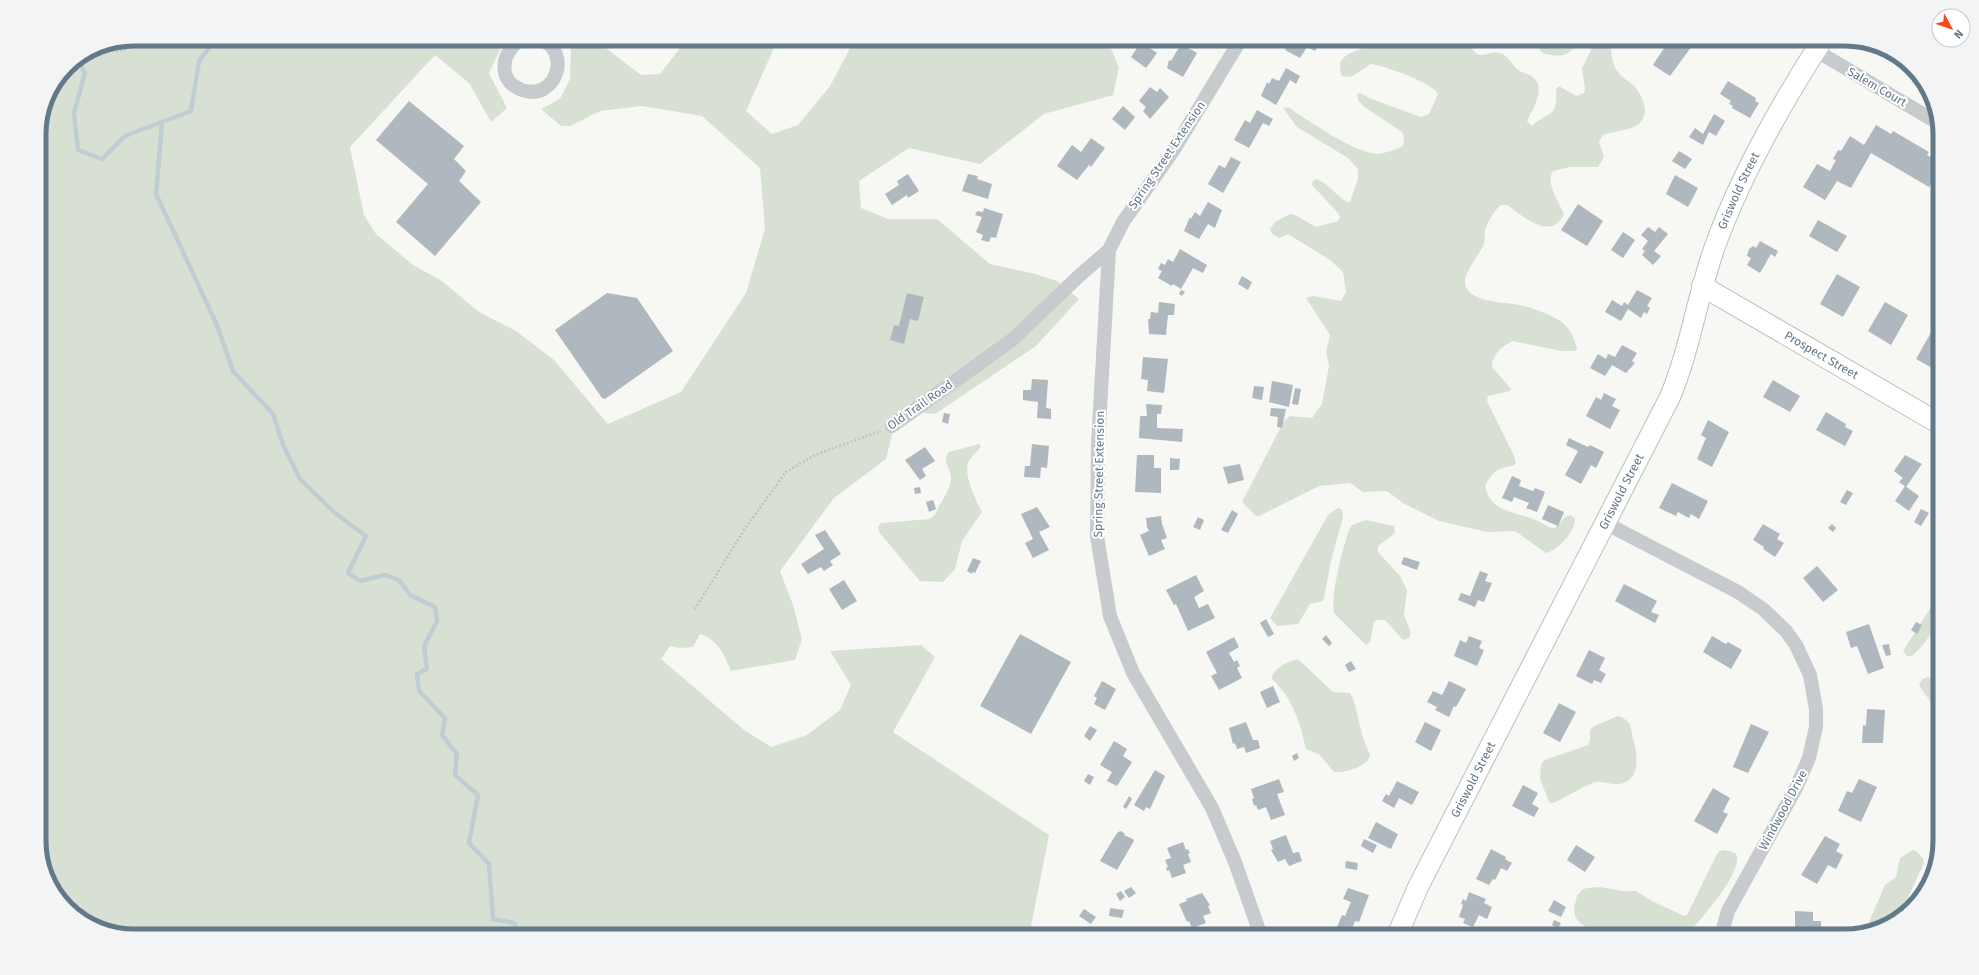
<svg xmlns="http://www.w3.org/2000/svg" width="1979" height="975" font-family="'Fira Sans',sans-serif">
<style>
.green{fill:#d8e0d4}
.lines{fill:none;stroke-linecap:round;stroke-linejoin:round}
.stream{stroke:#c0cdd2;stroke-width:4.5}
.building{fill:#afb8be}
.secondary-casing{stroke:#b9bfc3;stroke-width:22}
.path{stroke:#c0c3c5;stroke-width:2.5;stroke-dasharray:2 2;stroke-linecap:butt}
.street{stroke:#c7cbce;stroke-width:14}
.secondary{stroke:#fff;stroke-width:20}
.labels{text-anchor:middle;stroke-width:4;stroke-linejoin:round;paint-order:stroke}
.street-label{font-size:12px;fill:#637888;stroke:#fff}
.rim{fill:none;stroke:#637888;stroke-width:5}
</style>
<rect width="100%" height="100%" fill="#f7f7f4"/>
<path class="green" d="M134 39H505L489 73 507 108 491 122 469 83 435 55 350 147 364 215 376 234 413 265 442 281 479 312 516 331 554 360 608 424 681 392 746 293 765 229 760 168 702 116 642 106 600 111 570 126H561L541 109 560 99 570 79 571 47 564 39H597L603 46 641 75 660 74 687 39H778L746 111 772 134 798 125 830 86 855 39H1107L1119 68 1113 95 1044 114 980 164 909 148 859 181 861 208 888 219H937L990 264 1035 274 1057 281 1079 299 1036 346 935 414 898 410 886 459 834 498 780 571 793 605 802 639 795 660 731 671C724 654 718 640 700 634L693 647 680 648 670 646 661 659 744 730 771 747 807 735 840 710 851 685 830 651 921 645 935 657 893 732 1049 835 1030 931 1037 936H134L92 926 55 894 39 847V128L46 98 67 67 98 46Z
M1357 39H1473L1472 48C1479 62 1488 50 1499 53 1508 54 1511 64 1517 69 1522 73 1529 74 1534 78 1546 89 1532 110 1527 121L1532 126C1551 108 1557 120 1556 90L1559 86 1576 96 1584 93 1585 89 1582 68 1597 39H1610C1611 48 1611 61 1616 69 1620 77 1630 81 1636 88 1645 100 1651 119 1634 127 1624 131 1612 131 1602 136L1599 142 1604 157 1598 167H1570L1553 171C1545 183 1559 202 1564 214 1551 242 1523 216 1507 205H1501C1494 210 1488 222 1485 230 1484 236 1486 241 1482 248 1478 255 1466 272 1465 280 1463 303 1505 302 1520 305 1530 307 1555 316 1563 323 1571 330 1574 338 1577 349L1575 351H1561L1513 341C1502 346 1492 354 1492 367L1511 389 1510 391 1488 396 1487 401 1514 456 1516 463 1513 466C1498 467 1491 473 1485 486 1487 494 1489 499 1496 505 1508 514 1527 515 1540 522 1546 525 1549 528 1555 528L1564 518 1570 515 1575 518C1576 531 1558 551 1546 553L1515 531 1487 532 1439 521 1403 503 1387 491 1363 492 1350 483 1319 486 1259 516H1256L1242 502 1284 421 1290 416 1312 418 1322 404 1329 366 1326 352 1330 335 1306 298 1313 296 1341 301 1346 292 1343 272 1330 260 1288 234 1279 238 1272 234 1270 229 1275 222 1290 214 1295 215 1316 227 1338 221 1340 217 1338 213 1312 185 1313 181 1316 179C1331 184 1339 201 1350 202L1358 179V169L1348 158 1297 127 1283 108 1288 107C1307 120 1356 154 1378 154 1384 153 1391 151 1396 149 1406 147 1405 140 1402 132L1363 106 1358 100 1357 94 1360 93 1369 98 1421 117 1429 114 1438 94C1432 82 1384 66 1371 64L1351 77 1342 76C1335 56 1349 54 1365 47V44Z
M1537 39H1580C1570 57 1561 58 1542 53L1539 48Z
M979 444 981 446C978 452 972 455 969 461 962 472 976 501 982 512L962 541 955 569 943 582 920 581 879 532 878 527 881 523 930 519 935 515C939 504 950 491 951 479 952 469 941 462 949 452Z
M1338 508 1342 510 1343 517 1331 561 1324 598 1323 601 1310 604 1298 624 1277 626 1270 618 1328 515Z
M1366 520 1394 526 1395 533 1378 546V552L1400 576 1407 590 1404 615 1411 633 1409 638 1403 640 1385 620H1377L1374 622 1370 642 1366 645 1334 613C1330 596 1343 547 1349 530L1352 525Z
M1940 593V623C1930 634 1922 648 1912 656H1907L1903 651Z
M1298 659 1333 692 1350 693 1353 698 1363 738 1370 755C1368 767 1344 773 1334 772L1319 754 1306 749C1300 722 1293 699 1272 679 1272 668 1289 661 1298 659Z
M1928 677 1940 679V713C1937 710 1921 689 1919 685L1922 679Z
M1618 716C1635 722 1629 728 1634 742 1638 758 1640 782 1618 784 1611 785 1603 781 1596 782 1585 785 1568 796 1558 801L1552 803 1549 802 1540 779 1541 764 1545 760 1588 745 1590 740V730L1594 726Z
M1725 850 1735 853 1737 856C1740 876 1699 922 1685 936H1603L1581 924 1575 917 1574 908 1577 896 1582 890 1587 888 1600 887 1622 891H1636L1650 900 1684 916 1687 915 1717 854 1720 851Z
M1913 850 1916 851 1923 858 1924 863 1904 906 1905 911C1897 920 1883 929 1871 926L1869 922 1885 885 1896 877 1900 858Z"/>
<g class="lines">
<path class="stream" d="M78 60 85 73 74 113 78 150 102 159 125 136 191 111 199 61 216 39
M162 122 156 194 217 325 233 371 273 414 283 445 300 479 335 513 366 536 348 573 360 581 385 575 399 580 410 595 435 607 437 621 424 646 427 669 417 674 419 691 445 718 442 735 457 754 455 775 478 795 469 843 489 864 493 919 514 923 521 936"/>
</g>
<path class="building" d="M1291 39H1322L1315 51 1307 47 1300 58 1285 50Z
M1670 39H1697L1670 76 1653 65Z
M1141 42 1157 53 1146 68 1131 57Z
M1181 44 1197 53 1183 77 1167 68 1169 60 1171 61Z
M1286 68 1300 76 1296 84 1290 80 1276 105 1261 96 1267 82 1269 84 1272 78 1279 81Z
M1728 81 1756 98 1755 101 1759 103 1750 118 1732 108 1733 106 1729 104 1731 101 1720 94Z
M1150 87 1157 92 1160 88 1169 97 1150 119 1143 111 1146 107 1139 101Z
M409 101 464 146 454 159 466 171 459 181 481 202 435 256 396 222 428 184 376 140Z
M1123 106 1135 117 1125 130 1112 119Z
M1257 110 1273 119 1269 126 1263 123 1249 148 1234 140 1245 120 1250 123Z
M1714 114 1725 121 1716 136 1709 132 1703 145 1689 137 1695 128 1703 134Z
M1876 125 1891 134 1893 131 1929 152 1927 155 1940 163V169L1929 187 1871 153 1851 188 1837 181 1825 200 1803 187 1817 164 1830 171 1836 160 1833 159 1838 150 1841 151 1850 136 1864 145Z
M1091 138 1105 148 1091 167 1089 165 1077 180 1057 166 1072 145 1081 152Z
M1679 151 1692 159 1685 169 1672 161Z
M1231 157 1241 162 1223 193 1208 184 1219 165 1225 168Z
M908 174 919 191 908 198 907 195 892 205 885 194 899 185 897 181Z
M968 174 978 176 977 179 992 184 988 199 962 191Z
M1675 175 1698 188 1688 207 1666 194Z
M1208 202 1222 210 1215 228 1208 224 1199 239 1184 231 1190 217 1191 219 1195 212 1200 216Z
M1578 204 1603 221 1587 246 1561 230Z
M984 208 1003 214 996 238 991 237 989 242 981 240 983 235 976 232 982 217 975 215 977 211 983 212Z
M1818 220 1847 236 1837 252 1809 236Z
M1648 227 1655 232 1659 227 1668 234 1654 251 1661 256 1653 265 1642 255 1645 251 1642 249 1648 241 1641 235Z
M1623 232 1635 240 1623 258 1611 250Z
M1760 241 1778 251 1775 257 1771 254 1760 273 1747 265 1751 258 1747 256 1749 249 1753 246 1756 248Z
M1180 249 1207 265 1203 273 1193 268 1181 289 1173 284 1172 286 1158 278 1162 271 1158 269 1161 263 1165 265 1168 259 1173 262Z
M1837 274 1860 287 1843 317 1820 304Z
M1242 276 1252 282 1248 290 1238 284Z
M1181 290 1185 292 1182 296 1179 294Z
M1637 290 1652 298 1647 306 1650 308 1647 314 1644 312 1641 318 1628 309 1621 321 1605 312 1612 300 1622 306 1624 302 1628 305Z
M607 293 637 298 673 351 605 399 602 398 555 330Z
M907 293 924 297 918 321 910 319 904 344 890 340 894 325 899 326Z
M1159 302 1175 304 1174 315H1168L1166 335 1149 334 1148 319H1150L1151 312 1158 313Z
M1885 302 1908 315 1891 345 1868 331Z
M1933 329 1940 333 1939 372 1916 359Z
M1622 345 1637 353 1632 361 1635 363 1626 373 1612 365 1605 376 1590 368 1598 354 1606 359 1608 354 1615 357Z
M1143 357 1168 359 1164 393 1147 391 1148 380 1141 379Z
M1032 379 1048 380 1046 408 1051 409V419L1037 418 1038 402 1023 400V390H1031Z
M1773 380 1800 396 1790 412 1763 397Z
M1272 381 1293 385 1289 407 1269 402Z
M1254 386 1264 387 1262 400 1252 398Z
M1295 388 1301 389 1298 405 1292 404Z
M1604 393 1616 399 1612 406 1620 410 1610 429 1586 416 1596 397 1601 400Z
M1146 404 1162 405 1161 414H1157V428L1183 429 1182 442 1139 438 1140 416H1147Z
M1271 408 1286 409 1282 428 1277 427 1278 417 1270 416Z
M1826 412 1846 424 1845 427 1853 431 1845 446 1816 430Z
M944 413 950 414 948 424 942 422Z
M1708 420 1729 432 1712 467 1697 459 1706 438 1701 435Z
M1569 438 1588 447 1590 445 1604 452 1596 468 1591 465 1581 484 1565 475 1578 451 1566 445Z
M1032 444 1049 446 1047 468 1041 467 1040 478 1024 477 1025 466H1030Z
M925 447 935 461 922 469 926 476 920 480 905 460Z
M1137 455H1154V468H1161V493L1135 492Z
M1905 455 1922 464 1906 487 1899 482 1903 478 1894 471Z
M1170 458 1180 459 1179 470H1170Z
M1240 464 1244 480 1228 484 1223 467Z
M1512 476 1521 480 1519 486 1533 491 1535 488 1545 492 1537 512 1526 508 1529 503 1514 497 1512 502 1502 498Z
M1672 483 1708 501 1699 519 1691 514 1689 518 1678 512 1676 516 1659 508Z
M1905 486 1919 496 1909 511 1895 501Z
M920 487 921 493 915 494 914 488Z
M1847 490 1853 493 1846 505 1840 502Z
M933 500 936 509 929 512 926 502Z
M1548 505 1564 512 1558 526 1542 519Z
M1037 507 1050 527 1039 532 1049 550 1033 558 1025 543 1033 539 1021 514Z
M1921 509 1929 513 1921 526 1914 522Z
M1232 510 1238 514 1228 533 1221 530Z
M1161 516 1162 524 1167 538 1161 540 1165 549 1149 556 1140 535 1149 531 1147 527 1146 518Z
M1198 517 1204 520 1200 530 1193 527Z
M1763 524 1780 534 1777 539 1784 543 1775 557 1763 549 1764 547 1753 540Z
M1832 524 1836 528 1833 532 1828 528Z
M825 530 841 554 830 561 833 565 824 571 821 567 808 574 801 564 824 549 815 535Z
M1404 557 1420 562 1417 570 1401 564Z
M973 558 981 561 975 573 972 572V574L967 571Z
M1817 566 1838 590 1823 602 1803 578Z
M1480 571 1488 574 1485 581 1492 583 1484 602 1478 600 1475 607 1458 600 1461 593 1470 596Z
M1196 575 1204 591 1194 597 1199 608 1208 604 1215 618 1188 631 1176 604 1174 605 1166 590Z
M844 580 857 601 842 610 829 589Z
M1624 584 1657 601 1651 612 1659 615 1655 623 1615 601Z
M1266 619 1274 634 1268 637 1260 623Z
M1916 622 1922 625 1917 634 1911 630Z
M1869 624 1884 668 1868 674 1857 646 1851 648 1846 632Z
M1020 634 1071 662 1031 734 980 706Z
M1326 635 1332 643 1329 646 1322 639Z
M1469 636 1482 641 1479 648 1484 650 1477 666 1454 656 1460 640 1466 643Z
M1712 636 1726 644 1728 642 1742 650 1731 669 1703 652Z
M1234 637 1239 647 1229 653 1234 662 1237 660 1240 666 1237 668 1242 678 1219 690 1211 676 1217 673 1206 652Z
M1889 644 1891 655 1886 656 1882 645Z
M1589 650 1605 658 1599 670 1606 674 1601 683 1594 680 1592 684 1576 676Z
M1351 661 1356 669 1349 672 1345 665Z
M1102 681 1116 689 1105 710 1094 704 1097 698 1094 696Z
M1449 681 1466 689 1456 707 1454 706 1449 717 1435 710 1437 707 1427 702 1433 691 1442 695Z
M1273 686 1280 702 1267 708 1260 692Z
M1559 703 1576 712 1560 742 1543 733Z
M1867 709 1885 710 1883 743H1862L1863 725 1866 726Z
M1246 722 1253 740H1258L1260 748 1246 753 1244 747 1237 749 1235 743 1233 744 1229 728Z
M1425 722 1441 730 1431 751 1415 742Z
M1751 724 1769 732 1748 773 1733 767Z
M1090 726 1097 730 1090 741 1084 736Z
M1114 741 1127 749 1123 756 1132 762 1117 786 1107 781 1112 772 1100 765Z
M1297 753 1299 758 1294 761 1292 756Z
M1155 770 1165 776 1150 809 1146 807 1144 811 1134 805Z
M1088 774 1094 777 1090 785 1084 781Z
M1279 779 1284 792 1277 794 1285 815 1271 820 1266 807 1258 810 1256 805 1254 806 1252 799 1254 798 1251 789Z
M1859 779 1877 787 1861 822 1838 811 1847 791 1852 793Z
M1397 781 1419 792 1412 805 1399 798 1394 808 1382 801 1386 794 1389 796Z
M1523 785 1538 793 1532 804 1539 808 1534 817 1512 806Z
M1713 788 1730 798 1723 812 1728 814 1717 834 1694 821Z
M1129 796 1132 799 1126 809 1123 807Z
M1376 822 1398 834 1391 849 1368 838Z
M1121 831 1125 834 1124 835 1133 839 1134 841 1117 870 1100 861 1112 841 1118 832Z
M1286 835 1293 853 1299 852 1302 861 1289 866 1285 859 1278 862 1271 850 1273 849 1270 841Z
M1825 836 1840 844 1836 851 1843 855 1836 869 1828 865 1817 884 1801 875Z
M1364 839 1377 845 1373 853 1361 846Z
M1183 842 1186 850 1188 849 1190 853 1188 854 1191 862 1183 865 1186 873 1172 878 1169 870 1167 871 1166 868 1168 867 1165 860 1171 858 1167 848Z
M1576 845 1595 857 1585 872 1567 860Z
M1491 849 1506 857 1505 859 1512 863 1507 871 1501 868 1495 880 1493 879 1489 885 1476 879Z
M1346 861 1358 863 1357 870 1345 868Z
M1131 887 1136 893 1129 898 1124 891Z
M1348 888 1369 895 1359 922 1355 921 1351 932 1337 927 1342 915 1345 916 1351 902 1343 899Z
M1121 891 1125 897 1120 901 1116 894Z
M1469 892 1486 899 1484 903 1492 907 1487 919 1479 915 1473 927 1463 923 1465 919 1459 917 1463 905 1461 904 1463 899 1466 901Z
M1202 893 1210 905 1208 906 1211 913 1203 916 1206 923 1192 928 1189 921 1187 922 1179 904 1187 901 1186 899Z
M1554 900 1566 907 1561 917 1548 911Z
M1110 908 1124 910 1122 918 1109 916Z
M1084 909 1096 917 1091 924 1079 916Z
M1795 911 1813 912V921H1821V936H1795Z
M1554 920 1561 923 1558 928 1552 925Z
M1114 930 1116 936H1105L1104 934Z"/>
<g class="lines">
<g class="secondary-casing">
<g id="secondary">
<path id="s1" d="M1702 286 1940 424"/>
<path id="s2" d="M1397 936 1418 887 1670 397C1690 349 1697 298 1714 249 1740 176 1781 104 1823 39"/>
</g>
</g>
<path class="path" d="M101 46C117 54 126 52 139 39
M695 609 744 530 786 472 815 455 881 431"/>
<path class="street" d="M523 39C501 49 496 81 522 90 555 102 574 51 539 39
M1241 39 1173 151 1123 222 1109 250 1098 445 1097 536 1110 616 1133 673 1212 808 1235 862 1261 936
M1815 50 1938 123
M892 426 1012 340 1080 275 1109 250
M1605 523 1738 592 1763 609 1786 631 1796 645 1810 675 1816 709V727L1809 758 1796 788 1728 911 1721 936"/>
<use href="#secondary" class="secondary"/>
</g>
<g class="labels">
<g class="street-label">
<text transform="translate(1877 87) rotate(30)" y="4">Salem Court</text>
<text transform="translate(1167 155) rotate(-56)" y="4">Spring Street Extension</text>
<text dy="4" stroke="none"><textPath href="#s2" startOffset="822">Griswold Street</textPath></text>
<text dy="4" stroke="none"><textPath href="#s1" startOffset="138">Prospect Street</textPath></text>
<text transform="translate(920 405) rotate(-35)" y="4">Old Trail Road</text>
<text transform="translate(1099 474) rotate(-89)" y="4">Spring Street Extension</text>
<text dy="4" stroke="none"><textPath href="#s2" startOffset="498">Griswold Street</textPath></text>
<text dy="4" stroke="none"><textPath href="#s2" startOffset="174">Griswold Street</textPath></text>
<text transform="translate(1783 810) rotate(-62)" y="4">Windwood Drive</text>
</g>
</g>
<path d="M0 0H1979V975H0ZM134 46H1845A88 88 0 0 1 1933 134V841A88 88 0 0 1 1845 929H134A88 88 0 0 1 46 841V134A88 88 0 0 1 134 46Z" fill="#f3f4f5" fill-rule="evenodd"/>
<path class="rim" d="M134 46H1845A88 88 0 0 1 1933 134V841A88 88 0 0 1 1845 929H134A88 88 0 0 1 46 841V134A88 88 0 0 1 134 46Z"/>
<g transform="translate(1951 28) rotate(130)"><circle r="19" fill="#ffffff" stroke="#c1c9cf"/>
<path d="M0-3L7 15L0 10L-7 15Z" fill="#f64815"/>
<text y="-6" font-size="11" font-weight="bold" text-anchor="middle" fill="#637888">N</text>
</g>
</svg>
